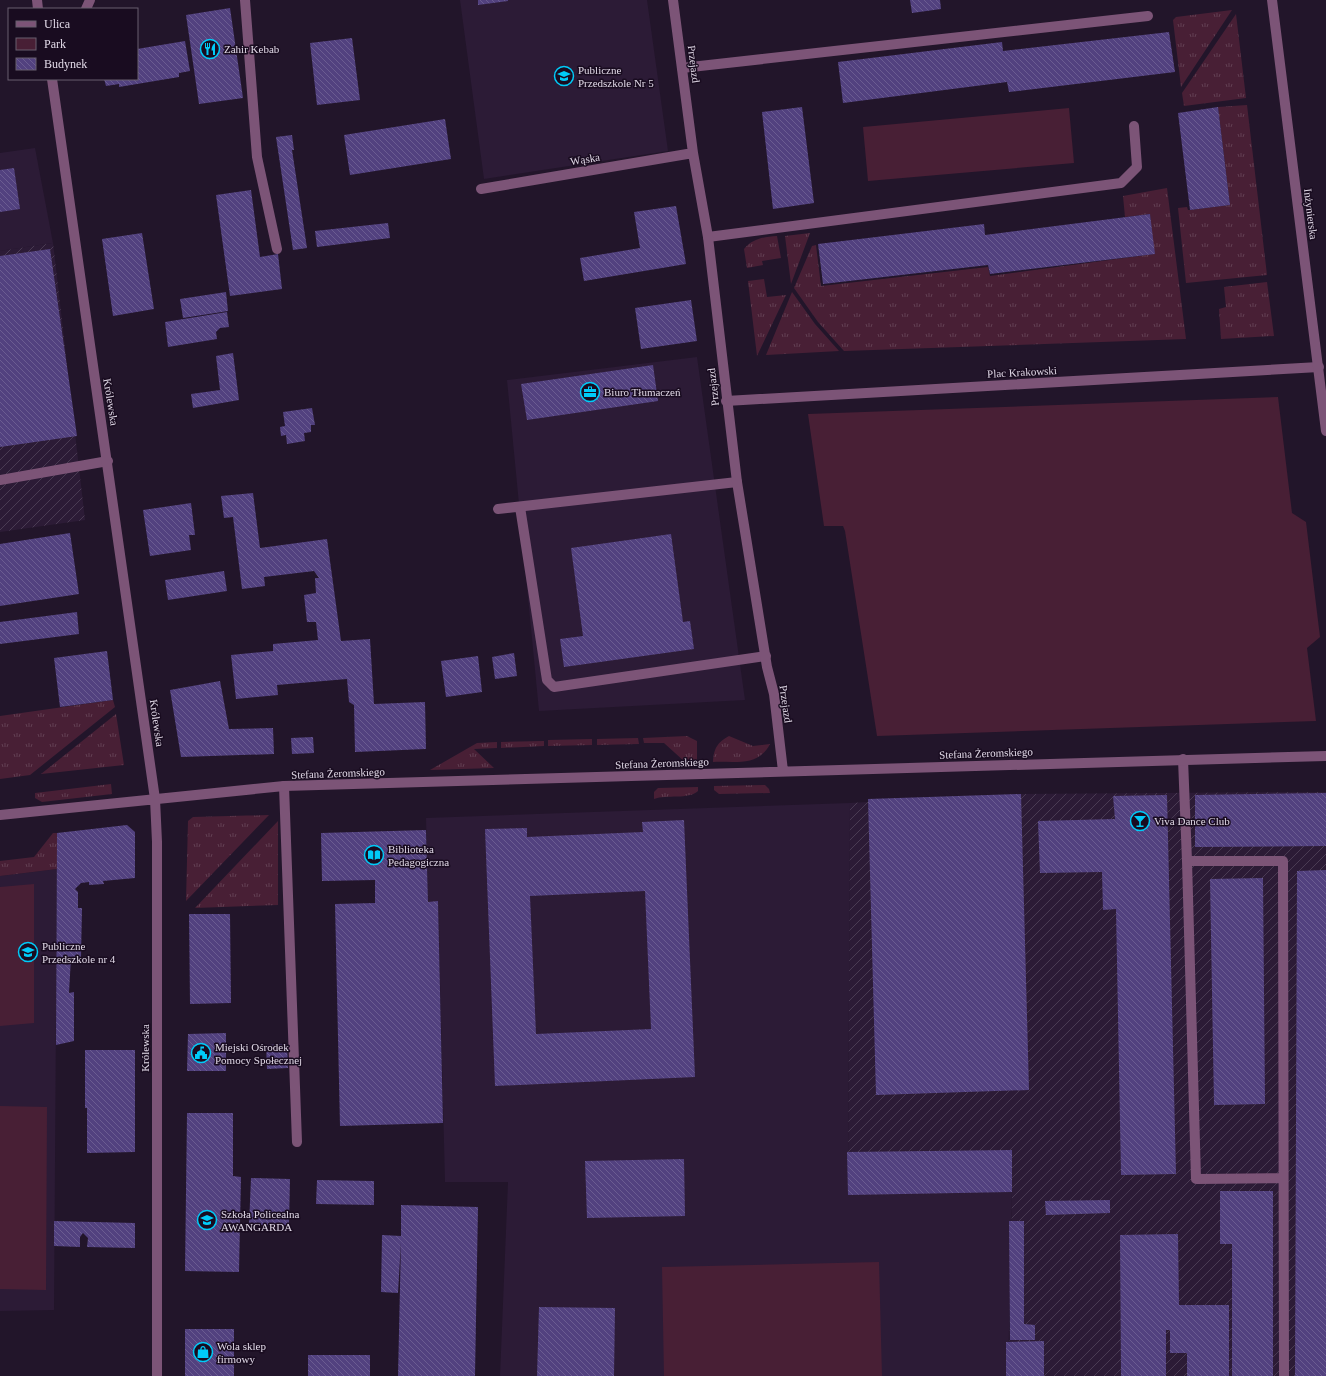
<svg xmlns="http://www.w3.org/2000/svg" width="1326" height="1376" font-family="'Times New Roman',serif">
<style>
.built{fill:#2c1b36}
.industrial{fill:url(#industrial-furrows)}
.grass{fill:url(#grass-tufts)}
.park{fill:#481f35}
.building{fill:url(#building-back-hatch);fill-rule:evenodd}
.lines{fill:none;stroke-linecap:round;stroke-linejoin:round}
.service{stroke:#7c5477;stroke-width:10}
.minor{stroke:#7c5477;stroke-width:10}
.labels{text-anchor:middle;stroke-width:3;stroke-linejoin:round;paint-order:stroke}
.poi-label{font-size:11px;fill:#e0d8e6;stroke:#190c20;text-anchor:start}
.street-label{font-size:11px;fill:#e0d8e6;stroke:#190c20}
</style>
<defs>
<pattern id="industrial-furrows" width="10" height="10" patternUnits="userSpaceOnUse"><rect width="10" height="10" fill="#2c1b36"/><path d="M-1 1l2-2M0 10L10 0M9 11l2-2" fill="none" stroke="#4a3b53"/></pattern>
<pattern id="grass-tufts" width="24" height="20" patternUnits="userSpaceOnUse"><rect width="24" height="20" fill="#481f35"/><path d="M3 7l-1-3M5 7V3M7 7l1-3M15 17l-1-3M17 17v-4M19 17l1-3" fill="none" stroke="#623f52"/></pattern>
<pattern id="building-back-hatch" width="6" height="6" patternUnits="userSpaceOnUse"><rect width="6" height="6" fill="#52417f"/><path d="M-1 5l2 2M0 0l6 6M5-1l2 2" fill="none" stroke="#6b5c91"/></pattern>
</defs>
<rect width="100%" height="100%" fill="#22152a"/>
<path class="built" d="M460 0H647L668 151 484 179Z
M35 148 53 243 0 251V153Z
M697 357 745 700 539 711 507 380Z
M850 803 848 1194 1012 1192 1008 1376H500L508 1182H445L438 902H428L426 818Z
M57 869 54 1310 0 1311V876Z"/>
<path class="industrial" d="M53 243 85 520 0 532V251Z
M1326 792V1376H1009L1012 1192 848 1195 850 803 1021 794Z"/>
<path class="grass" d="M1232 10 1181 87 1173 20 1176 17Z
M1236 14 1246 98 1184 106 1182 93Z
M1247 105 1267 275 1186 283 1178 208 1187 207 1188 210H1190L1230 205 1218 107Z
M1167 188 1186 339 844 351 818 322 794 288 812 246 816 245 821 286 988 267 990 276 1154 254 1150 214 1125 217 1123 196Z
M810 233 791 284 785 236Z
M777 236 781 258 762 261 763 265 747 268 744 249C753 238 764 237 777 236Z
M764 279 767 297 786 295 757 356 748 281Z
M1267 282 1274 336 1221 339 1219 309 1226 307 1224 287Z
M792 292 815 324 839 351 766 355Z
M113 700 115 707 30 775 0 779V716Z
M116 714 124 765 41 774Z
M687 736 697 741V762H685L664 743H644L643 738Z
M729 736 753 746 770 744C758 767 736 761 713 762 714 748 717 743 729 736Z
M638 738 639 744 597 745V739Z
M592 739V745L548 746V740Z
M544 741V746L501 748V742Z
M497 742V748L474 749 494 768 430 770 477 743Z
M111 784 112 794 42 802 35 798V793Z
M765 785 769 789 770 793 719 794 714 790V786Z
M698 787V791C688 800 667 794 654 799V792L658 788Z
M269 815 186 901 188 821 193 817Z
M278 821V905L195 908Z
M53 833H57V869L0 876V861L34 857Z"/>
<path class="park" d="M1069 108 1074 163 868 181 863 127Z
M1278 397 1292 513 1306 522 1320 637 1307 648 1316 721 877 736 845 531 843 526H824L808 414Z
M34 884V1023L0 1026V887Z
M0 1106 47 1107 46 1290 0 1289Z
M879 1262 882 1376H664L662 1267Z"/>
<path class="building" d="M478 0H508V1L478 5Z
M910 0H940L941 9 912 13Z
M230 8 243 98 199 104 186 15Z
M1169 32 1175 72 1009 92 1007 82 843 103 838 62 1002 42 1003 51Z
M352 38 360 100 317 105 310 43Z
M185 41 190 71 179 73V77L119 87V84L106 86 104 79H137V49Z
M802 107 814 203 773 209 762 112Z
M1218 107 1230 205 1190 210 1178 113Z
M445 119 451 159 350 175 344 135Z
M292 135 294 150H292L307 248 293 250 276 137Z
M14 168 20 209 0 212V170Z
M251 190 260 257 278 254 282 289 230 296 216 195Z
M676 206 686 264 584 281 580 258 640 248 634 212Z
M1150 214 1155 254 990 274 988 265 823 284 818 244 984 224 985 235Z
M388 223 390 238 317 247 315 231Z
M142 233 154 309 113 316 102 239Z
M50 249 77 436 0 447V256Z
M226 292 228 311 183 318 180 299Z
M691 300 697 341 641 349 635 308Z
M227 312 229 327 220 328 216 332 217 339 168 347 165 322Z
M233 353 239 400 193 408 191 394 220 390 216 356Z
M653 365 658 401 527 420 521 384Z
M312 408 315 425H311V432L304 433 305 441 287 444 286 435 281 436 280 427 285 426 283 412Z
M253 493 260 548 327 539 341 641 370 639 374 704 425 702 426 749 355 752 354 705 349 702 347 679 277 685 278 695 236 699 231 655 273 651V644L318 640 316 622H307L304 595 316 593 315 578H319L314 571 264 577 265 586 242 589 233 517 224 518 221 496Z
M191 503 195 535H189L191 550 150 556 143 510Z
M70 533 79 594 0 606V544Z
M671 534 683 622 690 621 694 649 564 667 560 639 583 636 571 548Z
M224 571 227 591 168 600 165 580Z
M77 612 79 634 0 644V622Z
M107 651 113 700 60 707 54 658Z
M514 653 517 676 495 679 492 657Z
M478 656 482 692 446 697 441 661Z
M220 681 229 729 273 728 274 754 181 757 170 690Z
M313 737 314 753 292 754 291 738Z
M1326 793V846L1195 847V795Z
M1021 794 1029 1090 876 1095 868 799Z
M1167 795 1176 1174 1121 1175 1116 909 1103 910 1102 872 1040 873 1038 821 1115 819 1113 796Z
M684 820 695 1077 495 1086 485 829 527 828V837L643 832 642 822ZM645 891 651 1029 536 1034 530 896Z
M127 825 135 832V878L103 881 104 884 89 885V882L81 883 75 889 78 892V908H82L81 957H71L69 993 74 992V1041L56 1045 57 833Z
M426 830 428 902 438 901 443 1123 340 1126 335 904 375 903V880L322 881 321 833Z
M1326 870V1376H1295L1297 871Z
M1263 878 1265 1104 1214 1105 1210 879Z
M189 914H230L231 1003 190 1004Z
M226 1033V1071H187L188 1034Z
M287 1044 288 1068 267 1069 266 1045Z
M85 1050H135V1152L87 1153V1108H85Z
M187 1113H233V1176L241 1177 239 1272 185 1271Z
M1012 1150V1192L848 1195 847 1152Z
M684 1159 685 1216 587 1218 585 1161Z
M251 1178 290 1179 289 1225H249Z
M317 1180 374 1181V1205L316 1204Z
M1220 1191H1273V1376H1232V1244H1220Z
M1110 1200V1213L1046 1215 1045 1201Z
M401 1205 478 1207 475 1376H398L401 1242 398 1293 381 1292 382 1235 401 1236Z
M54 1221 135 1223V1248L87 1247 88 1238 83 1233 80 1237V1247L54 1246Z
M1009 1221H1024V1324L1035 1325V1340H1010Z
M1178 1234 1179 1305H1229V1376H1187V1353H1170V1330H1166V1376H1121L1120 1235Z
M539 1307 615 1308 614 1376H537Z
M185 1329H234V1376H185Z
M1044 1341V1376H1006V1342Z
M308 1355H370V1376H308Z"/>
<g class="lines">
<path class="service" d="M245 0 257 157 277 249
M682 68 1148 16
M708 237 1121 183 1137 167 1134 126
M726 401 1319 367
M0 480 108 461
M520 507 547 680 554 687 766 656
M498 509 737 482
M1183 759 1187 861H1283L1284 1376
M284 786 297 1142
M1187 861 1196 1179 1283 1178"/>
<path class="minor" d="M37 0 38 9
M673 0 693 153 708 237 737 482 767 667 774 694 783 771
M1272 0 1326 431
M86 9 90 0
M52 79 155 799 157 842V1376
M481 189 693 153
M0 815 284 786 1326 756"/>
</g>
<defs>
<g id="restaurant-ring" transform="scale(1)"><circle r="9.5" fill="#190c20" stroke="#00cbf8" stroke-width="1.5"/><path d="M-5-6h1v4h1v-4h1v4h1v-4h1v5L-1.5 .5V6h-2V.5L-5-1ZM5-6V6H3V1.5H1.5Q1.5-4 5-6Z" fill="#00cbf8"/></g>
<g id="school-ring" transform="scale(1)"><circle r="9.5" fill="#190c20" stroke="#00cbf8" stroke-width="1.5"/><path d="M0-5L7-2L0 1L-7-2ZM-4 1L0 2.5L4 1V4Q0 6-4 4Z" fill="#00cbf8"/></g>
<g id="office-ring" transform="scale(1)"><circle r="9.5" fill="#190c20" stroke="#00cbf8" stroke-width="1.5"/><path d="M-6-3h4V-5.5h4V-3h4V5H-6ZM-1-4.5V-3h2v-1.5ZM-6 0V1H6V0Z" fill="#00cbf8"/></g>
<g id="bar-ring" transform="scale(1)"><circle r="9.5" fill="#190c20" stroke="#00cbf8" stroke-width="1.5"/><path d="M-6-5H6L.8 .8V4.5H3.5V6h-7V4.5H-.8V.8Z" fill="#00cbf8"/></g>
<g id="library-ring" transform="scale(1)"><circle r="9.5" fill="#190c20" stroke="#00cbf8" stroke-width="1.5"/><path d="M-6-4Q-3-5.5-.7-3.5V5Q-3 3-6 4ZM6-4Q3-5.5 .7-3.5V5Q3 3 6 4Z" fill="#00cbf8"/></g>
<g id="civic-ring" transform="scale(1)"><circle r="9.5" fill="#190c20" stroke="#00cbf8" stroke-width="1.5"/><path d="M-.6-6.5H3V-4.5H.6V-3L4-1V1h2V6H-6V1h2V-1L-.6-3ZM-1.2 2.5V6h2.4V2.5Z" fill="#00cbf8"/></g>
<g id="university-ring" transform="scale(1)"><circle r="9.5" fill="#190c20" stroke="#00cbf8" stroke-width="1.5"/><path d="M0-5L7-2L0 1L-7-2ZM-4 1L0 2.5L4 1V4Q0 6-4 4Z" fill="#00cbf8"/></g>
<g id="shop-ring" transform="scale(1)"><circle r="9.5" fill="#190c20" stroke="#00cbf8" stroke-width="1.5"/><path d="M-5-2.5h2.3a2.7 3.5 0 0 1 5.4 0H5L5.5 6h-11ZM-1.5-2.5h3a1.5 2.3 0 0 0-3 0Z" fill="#00cbf8"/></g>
</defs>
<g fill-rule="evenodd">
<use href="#restaurant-ring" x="210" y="49"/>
<use href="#school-ring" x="564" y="76"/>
<use href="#office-ring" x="590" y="392"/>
<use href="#bar-ring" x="1140" y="821"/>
<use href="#library-ring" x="374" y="855"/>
<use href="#school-ring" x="28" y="952"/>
<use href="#civic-ring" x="201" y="1053"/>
<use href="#university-ring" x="207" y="1220"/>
<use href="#shop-ring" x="203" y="1352"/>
</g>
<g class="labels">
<g class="poi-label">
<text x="224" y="53">Zahir Kebab</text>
<text x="578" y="74">Publiczne<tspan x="578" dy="13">Przedszkole Nr 5</tspan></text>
<text x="604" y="396">Biuro Tłumaczeń</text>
<text x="1154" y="825">Viva Dance Club</text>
<text x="388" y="853">Biblioteka<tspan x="388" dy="13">Pedagogiczna</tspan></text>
<text x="42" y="950">Publiczne<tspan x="42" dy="13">Przedszkole nr 4</tspan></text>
<text x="215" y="1051">Miejski Ośrodek<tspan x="215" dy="13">Pomocy Społecznej</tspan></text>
<text x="221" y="1218">Szkoła Policealna<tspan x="221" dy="13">AWANGARDA</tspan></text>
<text x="217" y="1350">Wola sklep<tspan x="217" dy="13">firmowy</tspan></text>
</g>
<g class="street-label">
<text transform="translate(694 64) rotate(83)" y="4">Przejazd</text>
<text transform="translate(585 159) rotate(-9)" y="4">Wąska</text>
<text transform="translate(1311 214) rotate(83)" y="4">Inżynierska</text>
<text transform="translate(1022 372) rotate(-3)" y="4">Plac Krakowski</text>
<text transform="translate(713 387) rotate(-96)" y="4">Przejazd</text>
<text transform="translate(111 402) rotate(81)" y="4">Królewska</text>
<text transform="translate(786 704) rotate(82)" y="4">Przejazd</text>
<text transform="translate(157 723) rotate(82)" y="4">Królewska</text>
<text transform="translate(986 753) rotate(-2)" y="4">Stefana Żeromskiego</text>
<text transform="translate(662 763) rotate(-2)" y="4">Stefana Żeromskiego</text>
<text transform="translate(338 773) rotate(-2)" y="4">Stefana Żeromskiego</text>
<text transform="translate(145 1048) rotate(-90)" y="4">Królewska</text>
</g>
</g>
<rect x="8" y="8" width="130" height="72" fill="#190c20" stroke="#695e6f"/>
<rect x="16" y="21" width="20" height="6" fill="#7c5477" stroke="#695e6f"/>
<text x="44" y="28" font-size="12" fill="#e0d8e6">Ulica</text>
<rect x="16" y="38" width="20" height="12" fill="#481f35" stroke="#695e6f"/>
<text x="44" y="48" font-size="12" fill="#e0d8e6">Park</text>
<rect x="16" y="58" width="20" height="12" fill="url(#building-back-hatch)" stroke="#695e6f"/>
<text x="44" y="68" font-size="12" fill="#e0d8e6">Budynek</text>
</svg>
